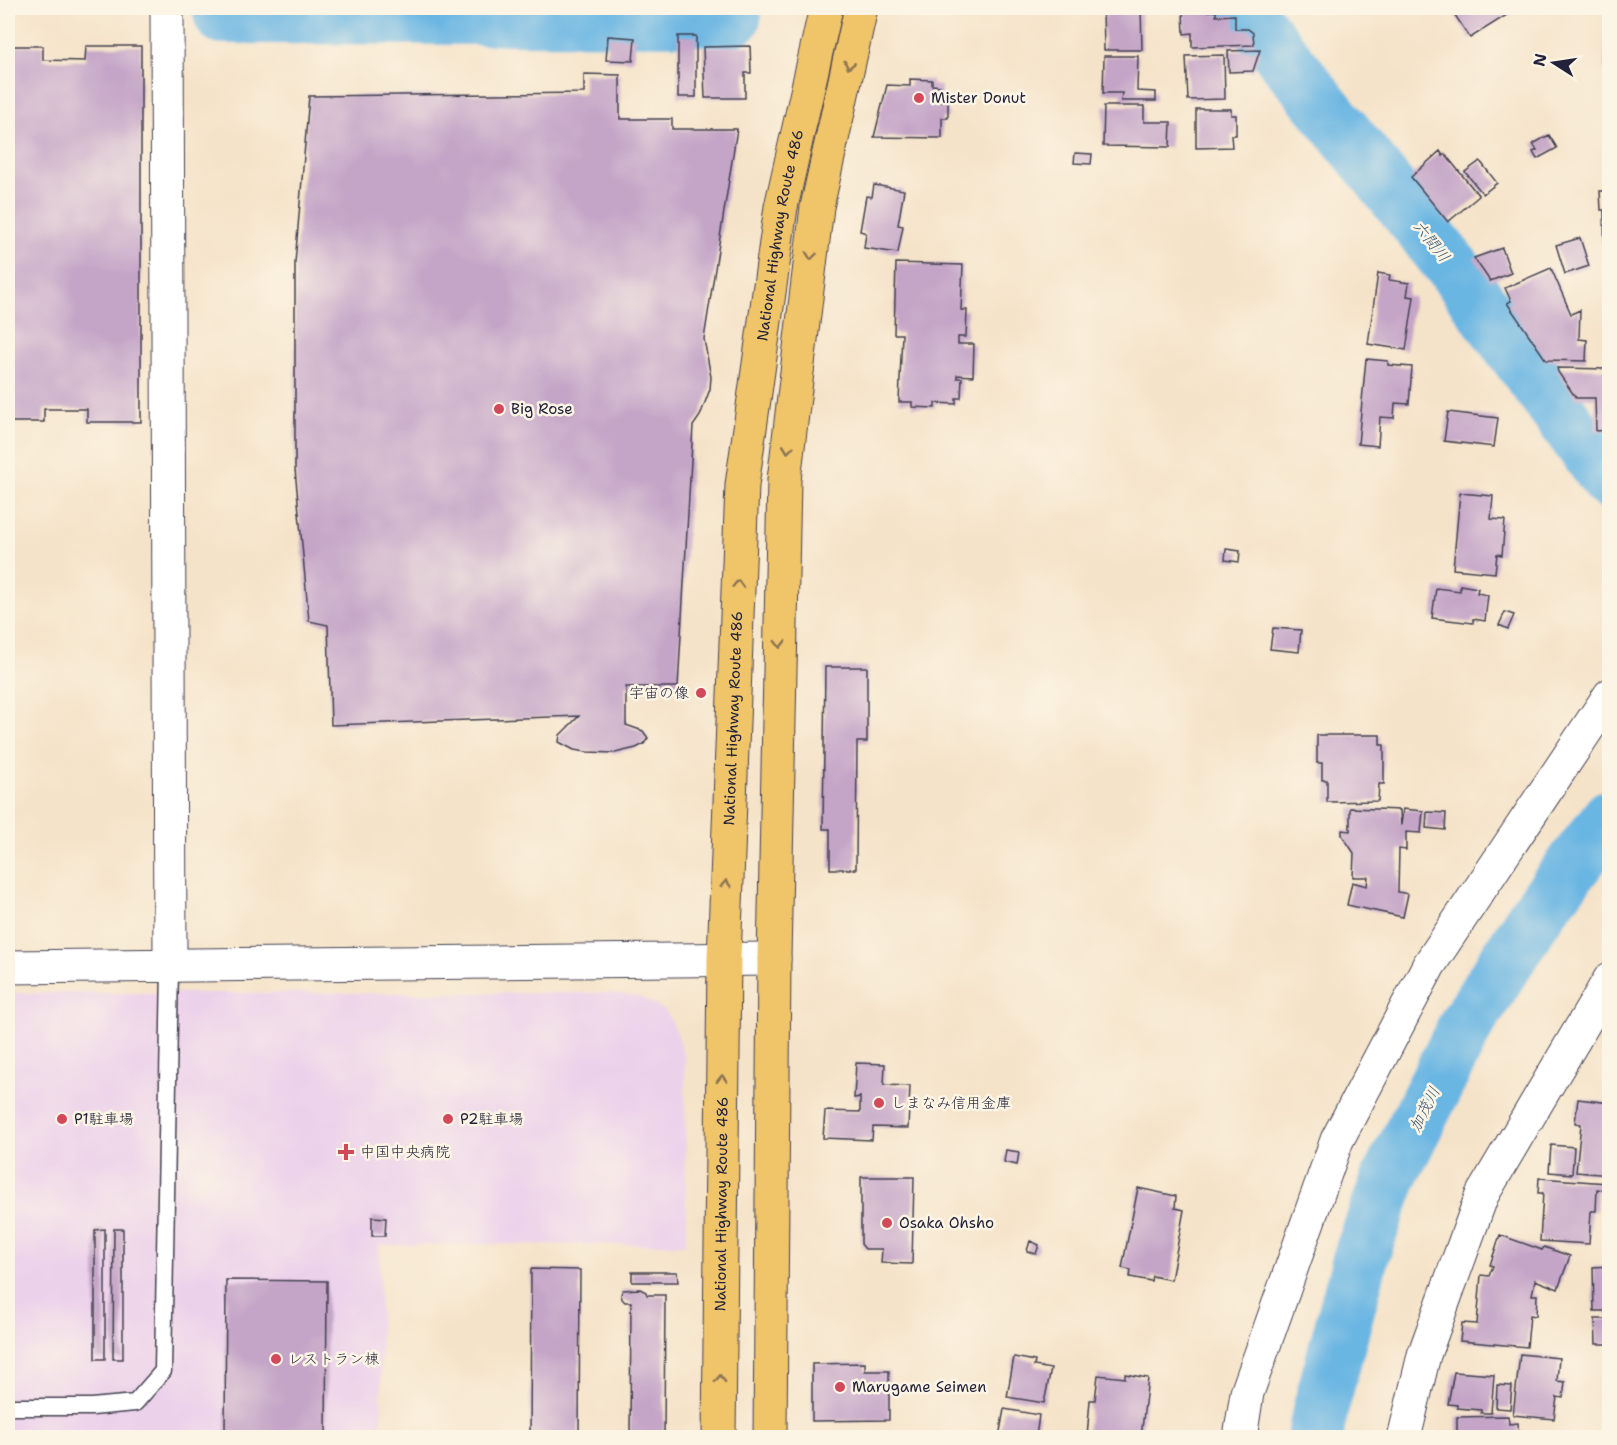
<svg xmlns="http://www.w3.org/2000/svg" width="1617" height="1445" font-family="'Shantell Sans','Klee One',sans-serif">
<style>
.built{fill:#ecd1eb}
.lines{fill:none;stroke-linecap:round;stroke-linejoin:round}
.river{stroke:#6ab6e3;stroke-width:56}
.building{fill:#c4a4c7}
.service-casing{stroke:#423f50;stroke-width:19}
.minor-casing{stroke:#423f50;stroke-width:35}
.trunk-casing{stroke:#423f50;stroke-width:35}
.service{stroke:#fff;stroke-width:16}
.minor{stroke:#fff;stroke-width:33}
.trunk{stroke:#f0c469;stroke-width:33}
.oneway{stroke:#897352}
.poi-dot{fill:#d1495b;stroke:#fcf5e5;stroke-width:2}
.labels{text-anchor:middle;stroke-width:5;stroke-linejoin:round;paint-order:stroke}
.poi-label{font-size:15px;fill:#22223b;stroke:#fcf5e5;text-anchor:start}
.street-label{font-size:15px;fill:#22223b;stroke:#fcf5e5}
.water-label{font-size:16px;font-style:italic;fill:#3b5676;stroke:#fcf5e5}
</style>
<rect width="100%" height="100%" fill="#fcf5e5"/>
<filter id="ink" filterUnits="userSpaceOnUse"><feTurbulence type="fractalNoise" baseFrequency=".0167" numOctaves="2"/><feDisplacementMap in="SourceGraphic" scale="12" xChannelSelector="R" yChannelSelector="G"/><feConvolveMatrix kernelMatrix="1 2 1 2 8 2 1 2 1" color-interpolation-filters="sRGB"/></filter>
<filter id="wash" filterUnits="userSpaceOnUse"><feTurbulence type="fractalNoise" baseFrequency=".008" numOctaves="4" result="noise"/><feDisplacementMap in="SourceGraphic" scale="24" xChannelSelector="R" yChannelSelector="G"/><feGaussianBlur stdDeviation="1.35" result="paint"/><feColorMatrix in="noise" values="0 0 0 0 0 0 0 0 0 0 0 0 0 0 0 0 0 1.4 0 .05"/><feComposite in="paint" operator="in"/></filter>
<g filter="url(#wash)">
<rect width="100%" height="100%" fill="#f5e3c9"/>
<path class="built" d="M8 993H610L640 997 665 1010 676 1030 685 1060 686 1244 379 1245 382 1437 8 1438Z"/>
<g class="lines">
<path class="river" d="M220 8 222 16 733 18
M1244 8 1454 269 1610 482
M1315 1438 1320 1411 1361 1256 1390 1176 1467 1023 1535 916 1610 817"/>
</g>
<g id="blocks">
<path class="building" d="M1103 8H1141L1142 50H1104Z
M1461 8H1518L1470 38 1453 12Z
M1216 11V16L1235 15V29H1248L1253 33 1254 45 1192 47V33L1184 34 1183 12Z
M1608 12H1610V68H1604Z
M608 36 635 38 633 61 606 60Z
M678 36H696V97H678Z
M8 46H43V60L85 61 86 46H141V422H87V409H44V422H8Z
M750 46 751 73H745V98H705L703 47Z
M1260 50 1253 71 1229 72 1228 51Z
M1224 55 1225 99 1188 100 1186 56Z
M1104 56H1138L1137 91 1156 92V101H1121L1122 93H1103Z
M584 74 620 75V119H672V129H737L704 339 711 377 710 389 700 416 693 426 678 687H626V725L643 731 648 738 644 744 636 748 615 753 587 752 574 750 559 742 560 735 579 716 331 725 328 625 309 621 295 469V263L309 96 584 93Z
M910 79 932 80V85L941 86V101H948V118H942V138L874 137 887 85 910 86Z
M1104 106H1144V122H1171L1170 147 1103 146Z
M1196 109H1231V115H1236V135H1231L1232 147 1196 148Z
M1549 135 1557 148 1537 159 1533 152 1537 150 1533 144Z
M1440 151 1443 156 1445 154 1479 196 1448 222 1411 177Z
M1075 153 1092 154 1091 164 1074 163Z
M1480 161 1497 183 1483 194 1465 172Z
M1604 168H1610V270H1605L1604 210H1601L1600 191H1604Z
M874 185 904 190 898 225 903 226 898 253 864 248 866 233 860 231 866 196 872 197Z
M1580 238 1589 266 1565 274 1556 245Z
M1502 248 1511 273 1490 281 1474 258Z
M896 263 963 265 961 310H967L966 337H958V344H974L973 376 957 375V378H962L961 398H956V404L935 403V408L912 407V402H899L902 334H894Z
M1551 268 1571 314 1580 310 1579 339 1587 340 1586 361 1546 360 1507 303 1511 301 1505 288Z
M1378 273 1390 275 1389 280 1409 283 1407 296 1414 297 1406 350 1368 344Z
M1366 359 1388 361V365L1412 367 1409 404 1395 403 1394 418 1380 417 1378 446 1358 444Z
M1557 368 1610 369V430L1596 431 1595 398H1576L1558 372Z
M1448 412 1498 418 1494 447 1444 441Z
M1460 493 1493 496 1491 519 1505 520 1502 555 1497 554 1495 573 1453 569Z
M1226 549 1240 551 1239 562 1225 560Z
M1460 585 1478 588 1477 593 1488 595 1485 621 1473 619V623L1432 618 1436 588 1460 591Z
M1505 612 1514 615 1508 629 1499 625Z
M1273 628 1301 630 1299 652 1270 649Z
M825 667H867V742H857L856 869H830V829H823Z
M1317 735H1380V745H1384V784H1379L1378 801 1327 802V780H1322V763H1317Z
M1350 808 1400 810 1401 826 1403 809 1423 811 1421 833 1406 832V850L1399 849 1398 892 1408 894 1403 917 1347 905 1352 882 1367 886 1368 877H1353L1354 853 1342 835V830L1350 831Z
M1427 812 1446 813 1445 830 1426 828Z
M856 1063 885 1064 884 1085 910 1086 908 1128 873 1127 872 1140 823 1138 825 1111 860 1112V1097L854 1098Z
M1578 1099 1610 1103V1175L1576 1172 1581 1124 1575 1123Z
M1551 1145 1574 1147 1572 1174 1549 1172Z
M1006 1150 1019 1152 1017 1165 1004 1162Z
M861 1177H914L912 1264 881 1263 882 1249H865L861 1244Z
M1539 1178 1607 1183 1606 1190 1597 1189 1596 1211H1591L1589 1244 1540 1241 1543 1193H1538Z
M1138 1188 1176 1196 1175 1208 1184 1210 1171 1280 1152 1276 1151 1281 1130 1277 1131 1270 1122 1268Z
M372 1217 386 1218 385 1236H372Z
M105 1229V1359H95V1230Z
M114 1229H123V1359H113Z
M1500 1235 1542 1250 1544 1247 1570 1256 1558 1289 1535 1280 1532 1295H1537L1536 1316 1530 1315 1527 1347 1460 1341 1462 1323 1477 1324 1481 1275 1489 1276 1493 1266 1490 1265Z
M1030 1241 1039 1245 1036 1254 1027 1251Z
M1610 1266V1314L1607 1315 1606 1311H1594L1593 1267Z
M531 1269 580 1270 579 1437H530Z
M632 1272H677L678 1282H632Z
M226 1280 327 1281 326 1437H225Z
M640 1289 646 1292 647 1295H665L664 1437H630L631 1302H625L622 1299 621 1294 623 1290Z
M1595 1319H1610V1344H1596Z
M1520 1354 1559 1358 1557 1381 1565 1382 1563 1398 1557 1397 1554 1419 1513 1415Z
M1014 1357 1035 1361 1034 1366 1051 1369 1044 1403 1007 1397Z
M865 1363V1371H889V1420L812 1421V1364Z
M1454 1372 1494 1375 1491 1413H1481V1410L1457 1408V1405L1448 1404Z
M1125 1374 1148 1378 1141 1437H1087L1090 1400H1095L1098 1375 1125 1378Z
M1497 1385 1512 1386 1510 1409 1496 1408Z
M1004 1409 1039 1415 1036 1437H999Z
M1508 1416 1509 1424 1518 1423 1519 1437H1457V1417Z"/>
</g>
</g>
<g filter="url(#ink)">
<use href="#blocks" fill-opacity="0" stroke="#423f50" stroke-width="1.5"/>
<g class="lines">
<g class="service-casing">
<path id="service" d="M8 1407H92L135 1403 163 1371 170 966"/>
</g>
<g class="minor-casing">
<path id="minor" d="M167 8 170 966
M8 967 774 959
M1240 1438 1247 1393 1337 1140 1429 965 1610 695
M1404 1438 1424 1355 1482 1195 1610 979"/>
</g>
<g class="trunk-casing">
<g id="trunk">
<path id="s1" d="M719 1438 724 959 742 485 781 207 826 8"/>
<path d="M770 1438 774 959 784 480 817 207 861 8"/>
</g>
</g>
<use href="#service" class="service"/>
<use href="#minor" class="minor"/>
<use href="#trunk" class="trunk"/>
</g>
<defs><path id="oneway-chevron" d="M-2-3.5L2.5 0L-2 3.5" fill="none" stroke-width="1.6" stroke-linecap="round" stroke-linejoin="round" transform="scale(1.5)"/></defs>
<g class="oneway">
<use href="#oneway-chevron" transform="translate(849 65) rotate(103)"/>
<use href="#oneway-chevron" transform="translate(811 256) rotate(97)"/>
<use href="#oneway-chevron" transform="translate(788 449) rotate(97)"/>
<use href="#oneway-chevron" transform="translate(738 584) rotate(-88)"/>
<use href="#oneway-chevron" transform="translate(780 644) rotate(91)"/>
<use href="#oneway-chevron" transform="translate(726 884) rotate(-88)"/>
<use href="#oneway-chevron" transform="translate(722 1079) rotate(-89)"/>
<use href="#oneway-chevron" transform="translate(720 1379) rotate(-89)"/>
</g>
</g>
<g class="poi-dot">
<circle cx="919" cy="98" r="6"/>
<circle cx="499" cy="409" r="6"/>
<circle cx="701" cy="693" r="6"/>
<circle cx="879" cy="1103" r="6"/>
<circle cx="62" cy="1119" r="6"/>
<circle cx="448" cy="1119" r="6"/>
<path d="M343 1143h6v6h6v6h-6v6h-6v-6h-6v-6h6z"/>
<circle cx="887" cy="1223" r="6"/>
<circle cx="276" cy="1359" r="6"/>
<circle cx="840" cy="1387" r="6"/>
</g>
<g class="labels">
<g class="poi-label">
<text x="931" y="103">Mister Donut</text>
<text x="511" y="414">Big Rose</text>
<text x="689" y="698" text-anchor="end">宇宙の像</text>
<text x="891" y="1108">しまなみ信用金庫</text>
<text x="74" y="1124">P1駐車場</text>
<text x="460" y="1124">P2駐車場</text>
<text x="360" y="1157">中国中央病院</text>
<text x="899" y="1228">Osaka Ohsho</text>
<text x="288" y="1364">レストラン棟</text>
<text x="852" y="1392">Marugame Seimen</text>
</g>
<g class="street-label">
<text dy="5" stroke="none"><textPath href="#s1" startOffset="1206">National Highway Route 486</textPath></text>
<text dy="5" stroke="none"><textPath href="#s1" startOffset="720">National Highway Route 486</textPath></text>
<text dy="5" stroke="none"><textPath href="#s1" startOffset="234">National Highway Route 486</textPath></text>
</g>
<g class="water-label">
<text transform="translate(1432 241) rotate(51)" y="6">六間川</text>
<text transform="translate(1424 1109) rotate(-63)" y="6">加茂川</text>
</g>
</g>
<rect width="1617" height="1445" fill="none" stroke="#fcf5e5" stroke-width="30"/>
<g transform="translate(1554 63) rotate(282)" stroke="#fcf5e5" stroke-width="4.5" paint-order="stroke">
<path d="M0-4.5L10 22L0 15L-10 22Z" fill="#22223b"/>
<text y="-9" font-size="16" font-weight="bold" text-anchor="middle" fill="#22223b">N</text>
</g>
</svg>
